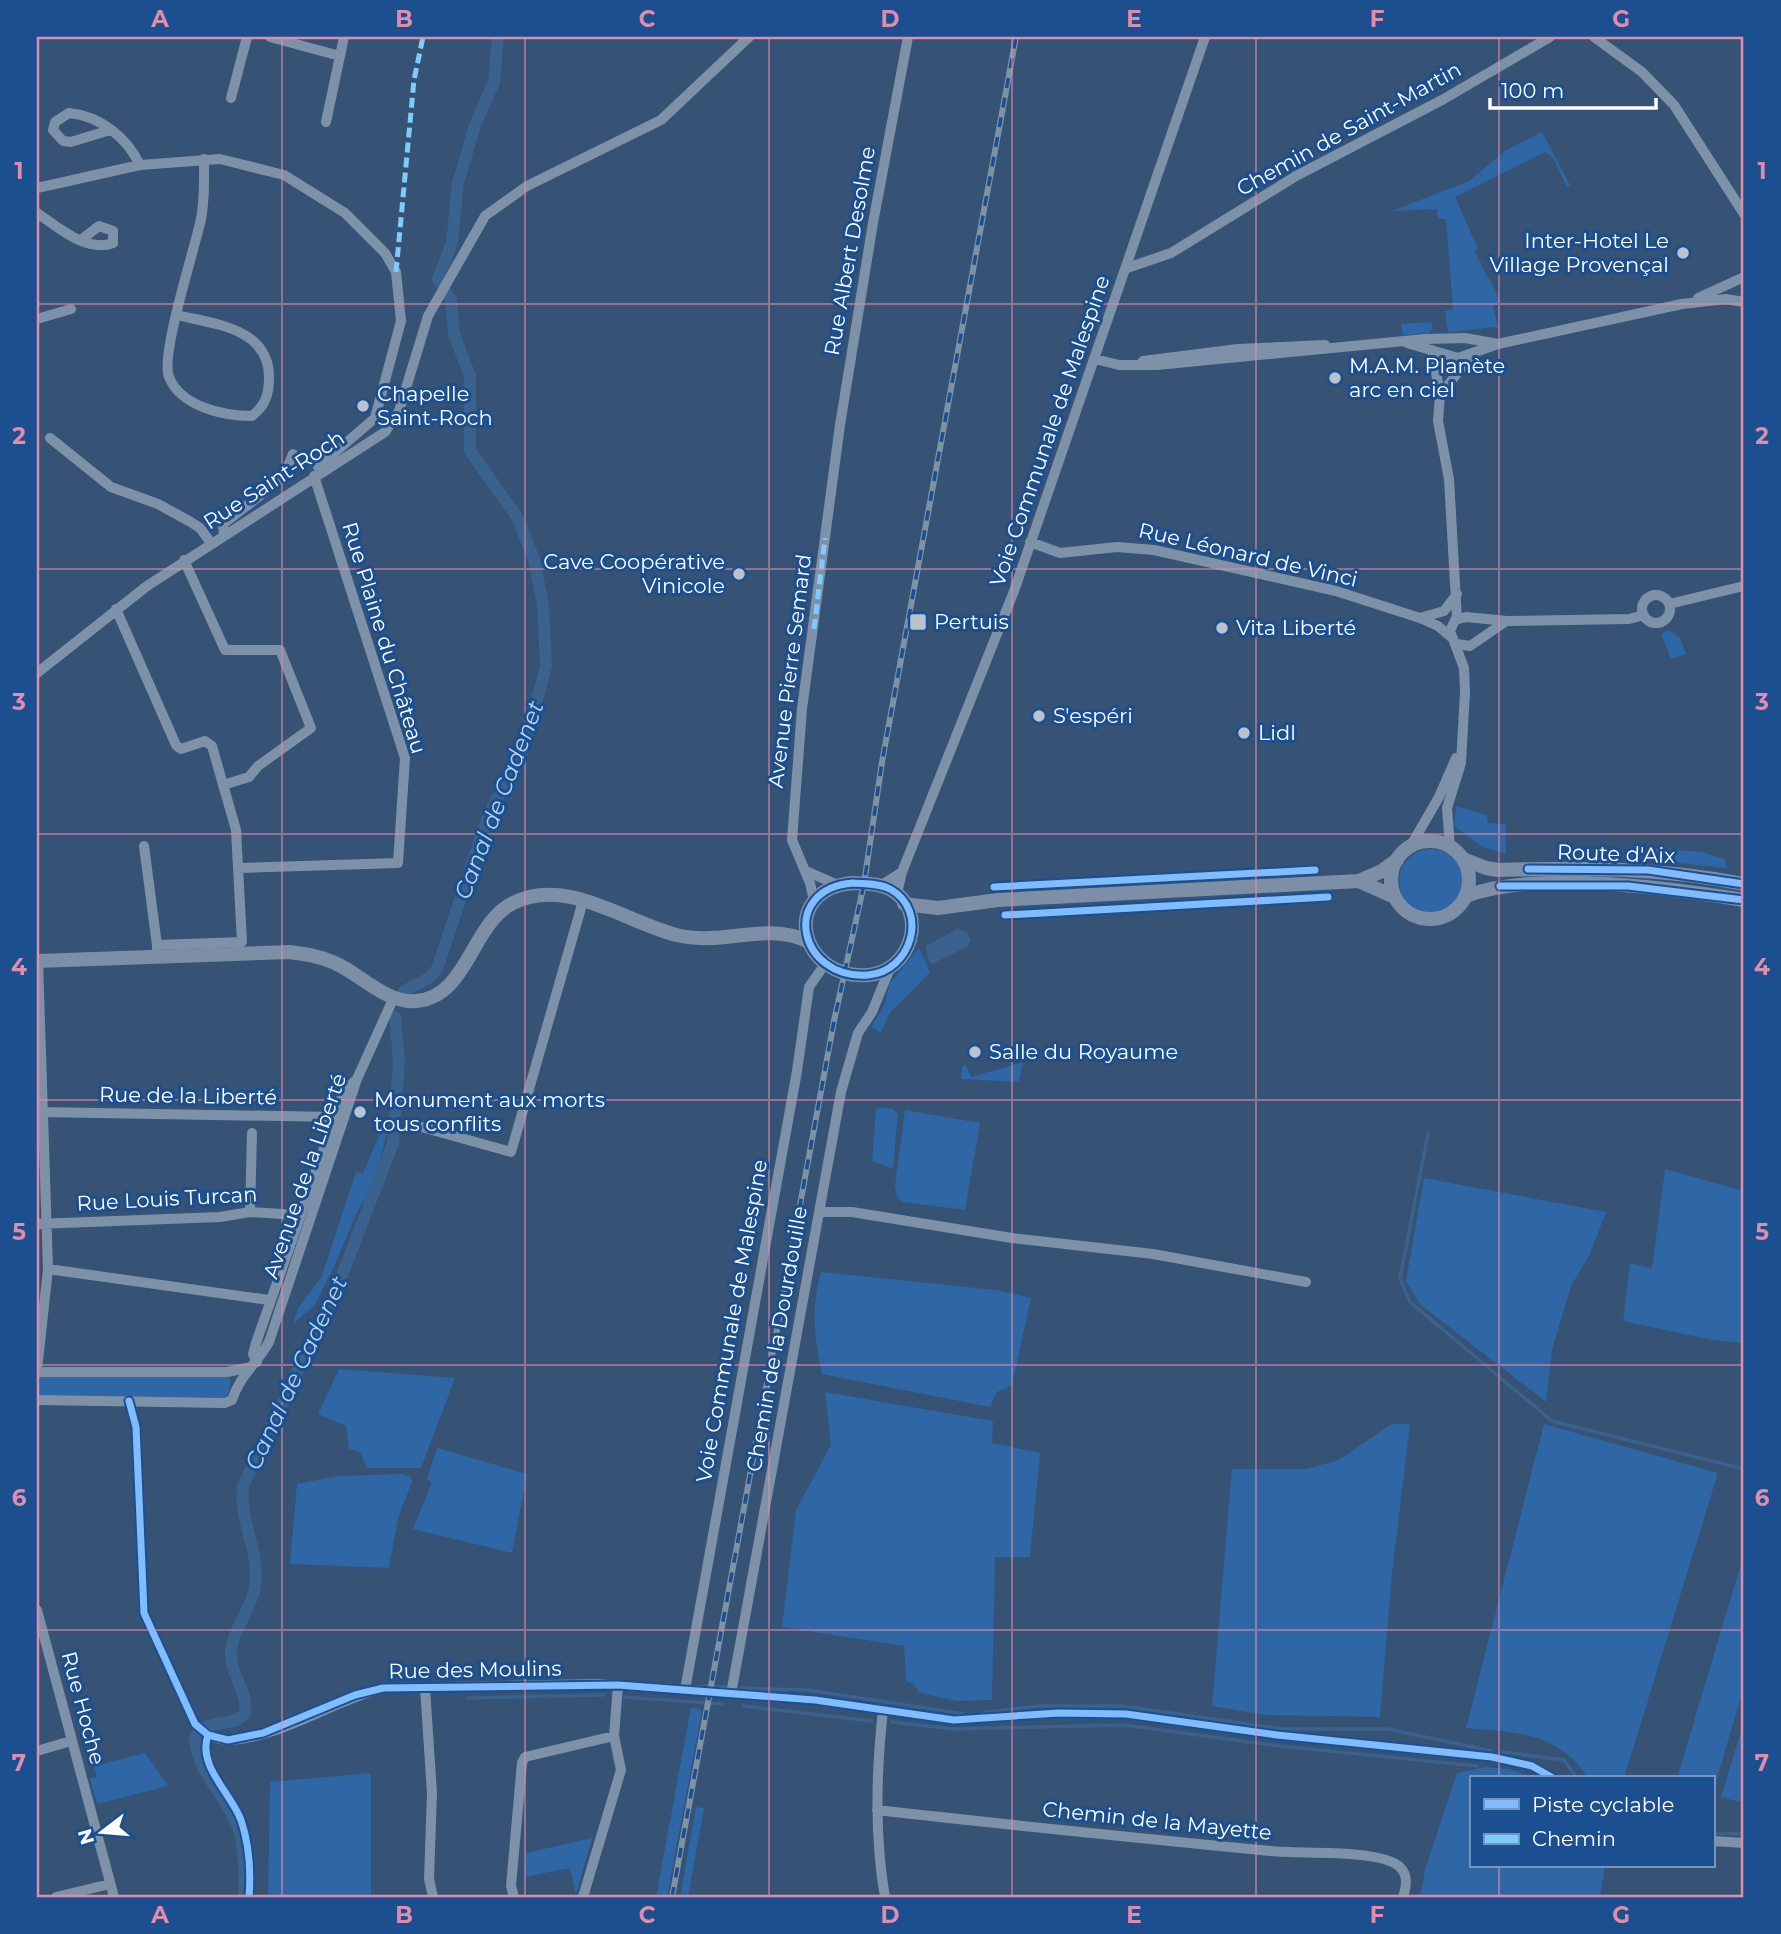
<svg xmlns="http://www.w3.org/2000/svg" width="1781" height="1934" font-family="Montserrat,sans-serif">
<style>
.green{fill:#2f66a5}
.water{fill:#3b618d}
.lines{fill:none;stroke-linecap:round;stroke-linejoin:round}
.stream{stroke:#3b618d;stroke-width:3.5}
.canal{stroke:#3b618d;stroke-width:12}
.minor{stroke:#7d92a8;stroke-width:10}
.major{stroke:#7d8ea7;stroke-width:14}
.rail-casing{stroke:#7e92a7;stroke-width:6}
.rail{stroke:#1b4f8f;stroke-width:3.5;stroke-dasharray:10;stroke-linecap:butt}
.quiet{stroke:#80caff;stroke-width:5;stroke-dasharray:10 5;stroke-linecap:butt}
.cycleway-casing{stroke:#1b4f8f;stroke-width:11}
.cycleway{stroke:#80bcff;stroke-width:7}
.grid{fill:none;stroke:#e08cad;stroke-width:2;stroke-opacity:0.55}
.poi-dot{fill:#b9c2ce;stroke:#1b4f8f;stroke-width:2.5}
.labels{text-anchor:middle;stroke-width:6;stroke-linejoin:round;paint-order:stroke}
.street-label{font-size:21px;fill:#fff;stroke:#1b4f8f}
.poi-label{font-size:21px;fill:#fff;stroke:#1b4f8f;text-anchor:start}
.water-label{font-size:23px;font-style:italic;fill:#b5d3f5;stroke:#1b4f8f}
.neatline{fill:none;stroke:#e08cad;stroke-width:2.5}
.grid-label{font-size:23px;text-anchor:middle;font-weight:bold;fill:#e08cad}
</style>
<rect width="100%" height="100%" fill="#365274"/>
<path class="green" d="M1542 132 1570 185 1567 187 1553 158 1545 152 1455 197 1478 249 1474 251 1501 302 1493 305 1499 330 1495 327 1448 332 1445 311 1453 310 1446 219H1438L1437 209 1392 211 1469 181 1505 151Z
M1432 322 1433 329 1429 333 1403 335 1401 324Z
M1668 630 1680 638 1686 654 1671 659 1661 634Z
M1456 806 1487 815 1488 823 1506 824V854L1483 847 1454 826Z
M1634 847 1702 852 1725 859 1727 868 1621 857Z
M1399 881a32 32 0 1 1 64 0a32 32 0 1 1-64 0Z
M919 948 930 972 890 1013 881 1032 871 1028 884 1006 890 983Z
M1023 1062 1019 1082 961 1079 962 1066 966 1065 971 1077Z
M880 1107 892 1109 898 1114 893 1169 872 1161 876 1110Z
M905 1110 980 1123 965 1210 903 1202 897 1198 895 1185Z
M389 1126 374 1182 356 1214 335 1265 314 1306 293 1324 298 1308 322 1276 356 1172 363 1173 383 1127Z
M1665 1169 1744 1191V1343L1712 1340 1623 1321 1630 1263 1652 1268Z
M1424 1178 1606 1212 1590 1254 1571 1286 1552 1350 1546 1402 1421 1305 1406 1281Z
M821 1272 996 1290 1031 1298 1012 1385 997 1392 990 1407 822 1374C814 1338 811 1308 821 1272Z
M339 1369 455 1378 421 1468H367L360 1452 349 1449 346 1426 318 1414Z
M37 1374 227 1375 231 1381 227 1398 37 1397Z
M825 1392 993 1421 992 1443 1040 1453 1030 1557H995L992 1700 957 1701 920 1693 913 1684 906 1681 904 1646 782 1627 796 1510 831 1445Z
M1391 1424H1410L1392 1574 1380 1717 1265 1715 1212 1706 1232 1469H1306L1339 1460Z
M1544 1424 1718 1473 1624 1778H1588C1556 1731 1518 1733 1466 1728Z
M437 1448 527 1474 512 1553 413 1529 432 1482 427 1479Z
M402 1474 411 1477 412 1482 398 1518 389 1568 290 1564 297 1484 338 1476Z
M1744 1554V1686L1713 1792V1778H1677Z
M691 1707 702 1710 667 1897H656Z
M1744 1721V1803L1721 1797Z
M145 1753 168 1786 97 1804 90 1779 97 1777 94 1766Z
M1485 1767 1509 1769 1537 1778H1471V1866H1605L1600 1897H1420L1425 1870 1457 1773Z
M371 1773V1897H268L270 1782Z
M696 1807 704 1808 688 1897H680Z
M592 1838 576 1894 570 1868 524 1877 526 1853Z"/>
<path class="water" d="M957 929 967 932 971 940 967 947 932 964 928 960 926 946Z"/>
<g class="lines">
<path class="stream" d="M1428 1134 1400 1278 1410 1302 1552 1421 1744 1469
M705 1686 726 1687
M741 1688 808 1690 964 1714
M624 1697 722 1704
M468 1698 604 1695
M743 1706 872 1721
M982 1713 1037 1706H1123L1283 1729H1388L1491 1751
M892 1722 953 1729 1124 1725 1280 1746 1477 1766
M1503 1752 1564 1760 1577 1778
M1715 1833 1744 1834"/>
<path class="canal" d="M404 991 429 978 437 969 488 816 524 748 546 666 543 604 534 559 517 517 470 451V376L454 334 451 300 438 279 452 243 458 183 475 125 494 82 498 37
M244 1897C245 1874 245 1849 238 1827 227 1797 196 1771 195 1738 209 1715 232 1730 245 1713 249 1695 232 1676 231 1657 229 1633 252 1610 255 1586 260 1552 239 1520 243 1486L339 1283 393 1143 399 1060 395 1017"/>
<path class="minor" d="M270 37 340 56 326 122
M1594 37 1642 72 1674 105 1744 214
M340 56 344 37
M231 98 247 37
M110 130 71 142 63 141 53 130 55 122 69 113C101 116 127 138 140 165
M37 188 140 165 220 159 284 175 345 213 385 253 396 272 401 321 375 418 318 467
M37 213C58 227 86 253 113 243V231L99 226 81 240
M1127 268 1171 253 1296 176 1442 100 1550 37
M1698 298 1744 277
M177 315C214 324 269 328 269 377 269 394 266 405 252 416 224 416 181 407 169 377 160 355 195 248 201 219 205 199 204 179 204 159
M37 319 71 309
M1407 343 1458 358 1498 344 1682 304 1726 299 1744 302
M1432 350 1440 395 1438 421 1449 479 1457 619
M1095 359 1119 365H1157L1425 339 1465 338 1498 344
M1143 361 1238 349 1325 345
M1440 395 1471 356
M50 438 111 487 158 504 189 521 200 528 211 543
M224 535 223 524 283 478 293 454
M1030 542 1060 553 1117 547 1154 550 1336 591 1420 618 1438 626 1451 637
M184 560 225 650H280L311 728 258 766 249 777 223 785
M1642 609a14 14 0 1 1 28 0a14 14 0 1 1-28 0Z
M1669 604 1744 586
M116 609 176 745 181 749 205 741 212 746 236 830 242 942 157 945V955
M1420 618 1444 611 1457 594
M1457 644 1470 646 1505 622
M37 673 147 586 385 432 399 411 428 316 485 216 527 186 661 120 749 37
M144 846 157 945
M1410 847 1439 797 1456 758
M1450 847 1447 808 1461 763 1465 692 1464 668 1450 631 1455 620 1466 617 1507 621 1629 619 1644 615
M239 868 398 863 405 758 314 476
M806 871 838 885
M902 872 1014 591 1205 37
M882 885 902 872 897 893
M814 901 810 883 792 840 802 709 840 425 873 223 908 37
M41 1112 335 1117
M418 1126 511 1152 583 901
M250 1212 252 1133
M820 1212H852L1012 1238 1153 1254 1306 1282
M37 1224 220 1217 250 1212 299 1215
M48 1269 269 1300
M257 1362 253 1354 256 1343 344 1091 355 1081
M37 1370 48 1269 38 961
M37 1372H227L251 1367
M37 1400 225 1403 232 1400C240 1375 256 1365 269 1342L357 1079 394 997
M129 1401 136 1427 144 1613 195 1724C205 1733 215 1740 229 1740 279 1738 333 1701 383 1688L597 1684 704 1691
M37 1610 114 1897
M425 1688 432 1793 429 1879 433 1897
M685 1690 797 1071 809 987 825 964
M717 1692 815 1700 954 1720 1059 1713 1126 1714 1277 1735 1492 1757 1532 1766 1553 1778
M731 1694 841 1092 858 1033 872 1012 890 968
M883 1710C876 1773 874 1835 885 1897
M37 1751 71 1741
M877 1810C1008 1825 1139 1838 1270 1851 1302 1854 1365 1850 1392 1862 1408 1869 1408 1882 1403 1897
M1713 1841 1744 1843
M56 1897 110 1884
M514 1897 511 1886 522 1763 525 1757 614 1736
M583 1897 621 1770 614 1736 618 1685"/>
<path class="major" d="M1391 880a39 39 0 1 1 78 0a39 39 0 1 1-78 0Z
M1463 859 1486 868 1498 870C1582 867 1662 868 1744 884
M1359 881 1382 871 1397 860
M853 883C865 884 879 883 890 889 930 911 911 972 868 975 798 980 779 889 853 883Z
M1466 896C1536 870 1670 888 1744 900
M904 904 938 908 998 900 1359 881 1395 897
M37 961 289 952C305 954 320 956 335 963 360 974 387 1004 416 1001 468 997 471 924 513 903 567 875 629 925 681 936 723 945 768 922 807 941"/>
<g class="rail-casing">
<path id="rail" d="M672 1897 834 1021 864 884 882 762 1016 37"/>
</g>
<use href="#rail" class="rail"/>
<path class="quiet" d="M396 272 414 80 423 37
M814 629 825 538"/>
<g class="cycleway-casing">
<path id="cycleway" d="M1528 869 1648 870 1744 884
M853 883C865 884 879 883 890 889 930 911 911 972 868 975 798 980 779 889 853 883Z
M1500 886H1628L1744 900
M994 887 1315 870
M1005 915 1328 897
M129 1401 136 1427 144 1613 195 1724 208 1735 228 1740 263 1733 355 1695 383 1688 618 1685 815 1700 954 1720 1059 1713 1126 1714 1277 1735 1492 1757 1532 1766 1553 1778
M208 1735C197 1766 231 1793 241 1820 249 1844 251 1872 249 1897"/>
</g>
<use href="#cycleway" class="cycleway"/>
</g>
<path class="grid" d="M282 37V1897M525 37V1897M769 37V1897M1012 37V1897M1256 37V1897M1499 37V1778M37 304H1744M37 569H1744M37 834H1744M37 1100H1744M37 1365H1744M37 1630H1744M1499 1866V1897"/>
<g class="poi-dot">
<circle cx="1683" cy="253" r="7"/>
<circle cx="1335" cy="378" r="7"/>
<circle cx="363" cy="406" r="7"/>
<circle cx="739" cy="574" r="7"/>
<rect x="909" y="613" width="18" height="18" rx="3.5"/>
<circle cx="1222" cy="628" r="7"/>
<circle cx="1039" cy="716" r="7"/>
<circle cx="1244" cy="733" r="7"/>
<circle cx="975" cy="1052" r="7"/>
<circle cx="360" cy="1112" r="7"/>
</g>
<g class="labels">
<g class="street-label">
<text transform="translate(1349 129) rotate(-29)" y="7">Chemin de Saint-Martin</text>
<text transform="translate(850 251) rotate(-80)" y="7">Rue Albert Desolme</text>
<text transform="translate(1050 431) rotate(-71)" y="7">Voie Communale de Malespine</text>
<text transform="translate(274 480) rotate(-33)" y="7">Rue Saint-Roch</text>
<text transform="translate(1248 555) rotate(13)" y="7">Rue Léonard de Vinci</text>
<text transform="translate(384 638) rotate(73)" y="7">Rue Plaine du Château</text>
<text transform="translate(790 671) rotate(-83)" y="7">Avenue Pierre Semard</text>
<text transform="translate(1616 854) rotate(2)" y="7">Route d'Aix</text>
<text transform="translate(188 1096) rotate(1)" y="7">Rue de la Liberté</text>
<text transform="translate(305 1176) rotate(-71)" y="7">Avenue de la Liberté</text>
<text transform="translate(167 1199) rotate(-3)" y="7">Rue Louis Turcan</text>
<text transform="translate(732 1321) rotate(-80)" y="7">Voie Communale de Malespine</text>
<text transform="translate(777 1339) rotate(-80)" y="7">Chemin de la Dourdouille</text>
<text transform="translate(475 1670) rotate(-1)" y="7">Rue des Moulins</text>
<text transform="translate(83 1708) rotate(75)" y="7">Rue Hoche</text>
<text transform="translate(1157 1821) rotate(6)" y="7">Chemin de la Mayette</text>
</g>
<g class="poi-label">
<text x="1669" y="248" text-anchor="end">Inter-Hotel Le<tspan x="1669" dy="24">Village Provençal</tspan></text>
<text x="1349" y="373">M.A.M. Planète<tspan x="1349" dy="24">arc en ciel</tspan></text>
<text x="377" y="401">Chapelle<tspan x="377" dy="24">Saint-Roch</tspan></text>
<text x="725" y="569" text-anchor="end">Cave Coopérative<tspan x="725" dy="24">Vinicole</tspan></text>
<text x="934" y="629">Pertuis</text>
<text x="1236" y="635">Vita Liberté</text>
<text x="1053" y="723">S'espéri</text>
<text x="1258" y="740">Lidl</text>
<text x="989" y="1059">Salle du Royaume</text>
<text x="374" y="1107">Monument aux morts<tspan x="374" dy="24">tous conflits</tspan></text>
</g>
<g class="water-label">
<text transform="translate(499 800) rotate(-69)" y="8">Canal de Cadenet</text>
<text transform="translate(296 1373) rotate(-65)" y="8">Canal de Cadenet</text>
</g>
</g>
<rect width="1781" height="1934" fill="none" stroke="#1b4f8f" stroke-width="77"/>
<rect x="1470" y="1776" width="245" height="91" fill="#1b4f8f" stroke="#7695bc" stroke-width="2"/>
<rect x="1484" y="1799" width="35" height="10" fill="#80bcff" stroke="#7695bc" stroke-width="2"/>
<text x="1532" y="1812" font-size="21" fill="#ffffff">Piste cyclable</text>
<rect x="1484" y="1834" width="35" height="10" fill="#80caff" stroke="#7695bc" stroke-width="2"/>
<text x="1532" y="1846" font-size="21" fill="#ffffff">Chemin</text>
<g transform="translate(102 1832) rotate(254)" stroke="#1b4f8f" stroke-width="5" paint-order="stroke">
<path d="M0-5L12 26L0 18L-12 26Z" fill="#ffffff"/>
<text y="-10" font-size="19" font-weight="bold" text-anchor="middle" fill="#ffffff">N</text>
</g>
<path d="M1490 98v10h166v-10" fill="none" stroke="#ffffff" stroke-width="3.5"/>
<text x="1501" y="98" font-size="21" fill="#ffffff" stroke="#1b4f8f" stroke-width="5" paint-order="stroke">100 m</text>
<rect x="38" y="38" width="1704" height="1858" class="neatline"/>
<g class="grid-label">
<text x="160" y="27">A</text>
<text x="404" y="27">B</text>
<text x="647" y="27">C</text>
<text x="890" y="27">D</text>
<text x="1134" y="27">E</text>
<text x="1377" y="27">F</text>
<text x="1621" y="27">G</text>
<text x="19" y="179">1</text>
<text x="1762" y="179">1</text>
<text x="19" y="444">2</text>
<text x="1762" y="444">2</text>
<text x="19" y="710">3</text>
<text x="1762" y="710">3</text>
<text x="19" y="975">4</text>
<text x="1762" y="975">4</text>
<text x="19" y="1240">5</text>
<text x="1762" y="1240">5</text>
<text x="19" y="1506">6</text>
<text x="1762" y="1506">6</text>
<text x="19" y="1771">7</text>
<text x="1762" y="1771">7</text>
<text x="160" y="1923">A</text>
<text x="404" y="1923">B</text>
<text x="647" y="1923">C</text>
<text x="890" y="1923">D</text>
<text x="1134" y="1923">E</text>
<text x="1377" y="1923">F</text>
<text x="1621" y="1923">G</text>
</g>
</svg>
